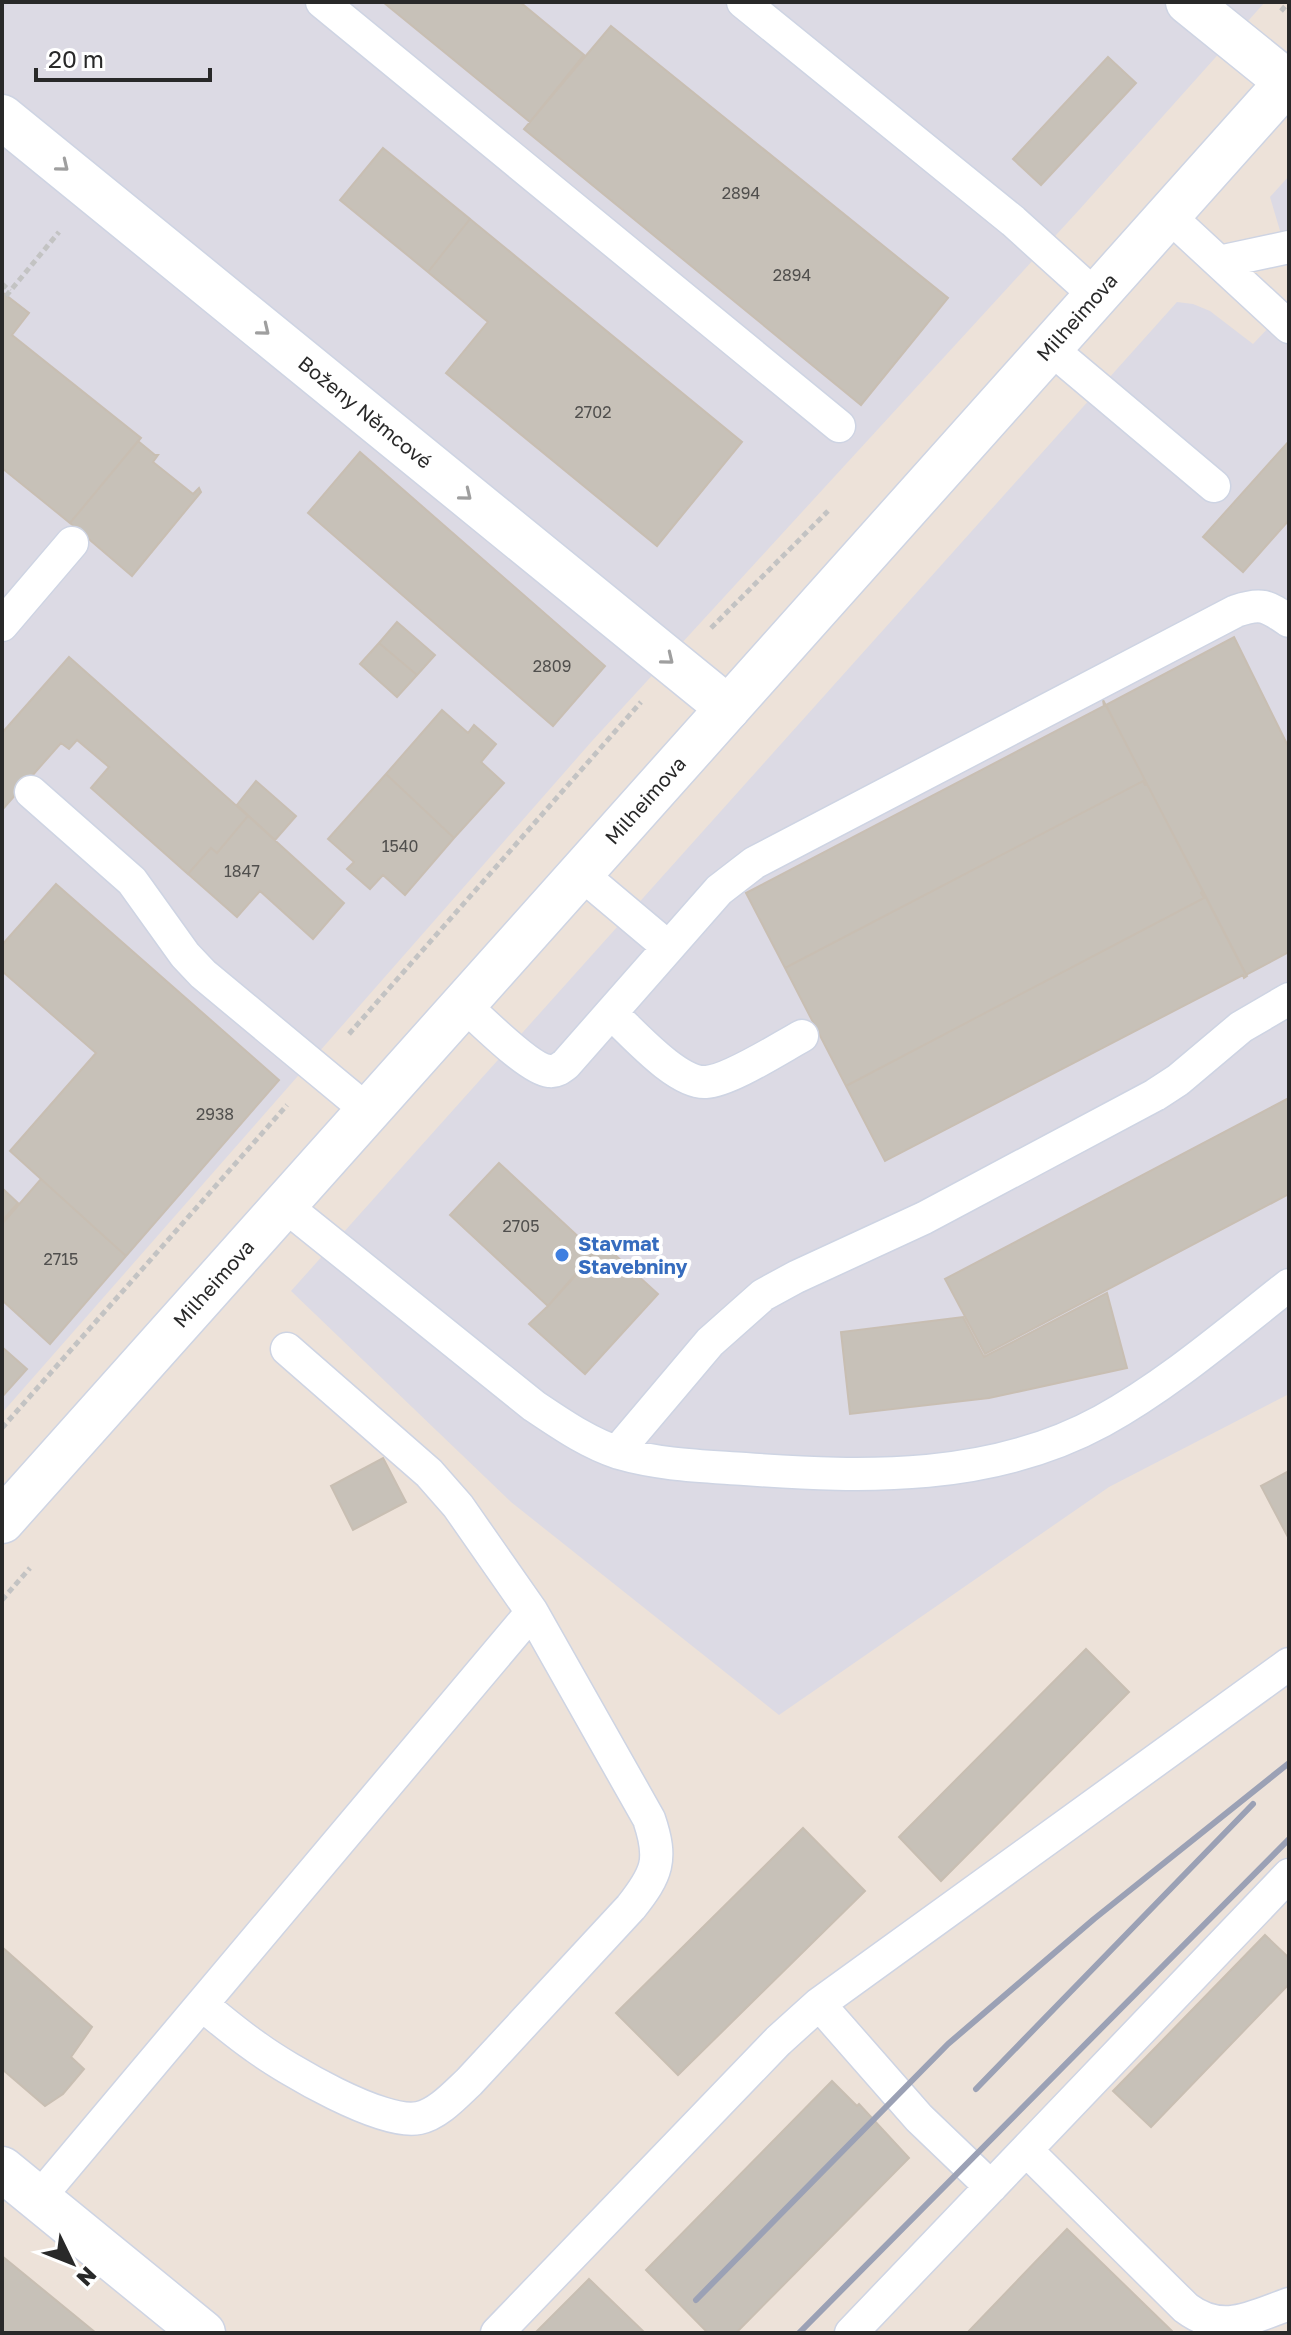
<svg xmlns="http://www.w3.org/2000/svg" width="1291" height="2335" font-family="'Golos Text',sans-serif">
<style>
.industrial{fill:#dcdae4}
.building{fill:#c7c1b8;stroke:#c8beb2;stroke-width:2}
.lines{fill:none;stroke-linecap:round;stroke-linejoin:round}
.lane-casing{stroke:#ced4e3;stroke-width:35}
.street-casing{stroke:#ced4e3;stroke-width:47}
.path{stroke:#c3c3c3;stroke-width:5;stroke-dasharray:6 4;stroke-linecap:butt}
.lane{stroke:#fff;stroke-width:32}
.street{stroke:#fff;stroke-width:44}
.rail{stroke:#9ba1b5;stroke-width:6}
.oneway{stroke:#9f9f9f}
.shop-dot{fill:#3f7fe0;stroke:#fff;stroke-width:3}
.labels{text-anchor:middle;stroke-width:8;stroke-linejoin:round;paint-order:stroke}
.number-label{font-size:16px;fill:#504f4d}
.street-label{font-size:20px;fill:#292929;stroke:#fff}
.shop-label{font-size:20px;font-weight:bold;fill:#366cbe;stroke:#fff;text-anchor:start}
</style>
<rect width="100%" height="100%" fill="#ede2d9"/>
<path class="industrial" d="M2 2H1265L1079 210 592 741 2 1413Z
M1289 176V261L1270 197Z
M1177 302 1193 304 1210 311 1253 344 1289 306V1394L1109 1487 779 1715 511 1502 291 1291Z"/>
<path class="building" d="M383 2H520L584 55 530 122Z
M611 26 948 298 861 405 524 129Z
M1108 57 1136 83 1041 185 1013 159Z
M383 148 470 219 428 272 340 200Z
M470 219 742 442 657 546 446 373 488 322 428 272Z
M2 292 29 313 12 335 141 438 70 523 2 468Z
M138 441 155 455H158L153 462 193 494 199 488 201 492 132 576 70 523Z
M1289 441V520L1243 572 1203 537Z
M360 452 605 666 553 726 308 513Z
M397 622 435 655 417 675 379 643Z
M1234 637 1289 748V952L1246 975 1106 705Z
M379 643 417 675 397 697 360 664Z
M69 657 248 816 217 853 211 848 188 874 91 788 109 767 77 740 69 749 61 743 2 810V733Z
M1103 700 1147 784 1145 785 1143 781 785 968 746 893 1104 706Z
M442 710 468 733 474 725 496 744 481 762 504 783 454 838 386 774Z
M386 774 454 838 405 895 383 875 370 889 347 869 354 862 328 839Z
M256 781 296 816 275 840 237 805Z
M1143 781 1145 785 1147 784 1203 891 1201 893 1204 898 846 1086 785 968Z
M248 816 344 903 313 939 260 891 237 917 188 874 211 848 217 853Z
M56 884 279 1080 126 1256 10 1151 96 1053 2 971V945Z
M1203 891 1247 976 1244 978 1243 975 885 1161 846 1086 1204 898 1201 893Z
M1289 1098V1194L985 1354 945 1279Z
M499 1163 596 1253 548 1306 450 1215Z
M41 1179 126 1256 50 1344 2 1300V1224Z
M2 1188 18 1203 2 1221Z
M602 1243 658 1294 585 1374 529 1324 548 1306Z
M1107 1293 1127 1368 989 1398 850 1414 841 1332 963 1317 984 1357Z
M2 1347 27 1369 2 1397Z
M383 1458 406 1502 353 1530 331 1486Z
M1289 1471V1539L1261 1486Z
M1086 1649 1129 1692 941 1881 899 1837Z
M803 1828 865 1891 678 2075 616 2013Z
M1265 1935 1289 1958V1984L1151 2127 1113 2091Z
M2 1947 92 2027 71 2057 84 2069 63 2094 45 2106 2 2069Z
M832 2081 857 2106 859 2104 909 2158 736 2333H708L646 2270Z
M1067 2229 1174 2333H967Z
M2 2256 96 2333H2Z
M589 2279 645 2333H535Z"/>
<g class="lines">
<g class="lane-casing">
<path id="lane" d="M322 2 839 426
M743 2 1013 221 1096 296
M1168 215 1289 327
M1219 262 1289 247
M1050 348 1214 486
M2 625 72 543
M31 792 132 881 185 955 203 974 368 1111
M580 873 668 947
M463 1004C480 1019 529 1069 549 1071 556 1072 561 1068 566 1064L719 890 754 863 1236 611C1262 602 1267 606 1289 621
M611 1013C632 1032 677 1084 706 1082 729 1081 780 1048 802 1036
M284 1205 534 1406C561 1424 588 1443 619 1453 660 1465 703 1466 745 1469 866 1478 992 1481 1102 1421 1169 1384 1229 1332 1289 1285
M287 1349 429 1473 458 1506 532 1612
M617 1452 710 1342 763 1295 796 1277 924 1218 1155 1095 1178 1080 1241 1027 1289 999
M819 2004 919 2118 991 2187
M1026 2150 1186 2308C1222 2335 1250 2318 1289 2304
M38 2199 532 1612 649 1819C663 1860 657 1874 631 1907L469 2082C456 2094 438 2114 419 2118 383 2126 286 2069 256 2047 237 2034 220 2019 202 2005
M497 2333 778 2041 819 2004 1289 1664
M851 2333 1289 1875"/>
</g>
<g class="street-casing">
<g id="street">
<path d="M1188 2 1287 82"/>
<path id="s1" d="M2 117 728 708"/>
<path id="s2" d="M2 1521 1289 80"/>
<path d="M2 2169 203 2333"/>
</g>
</g>
<path class="path" d="M1281 11 1289 2
M2 284 10 291
M6 296 59 232
M711 628 828 511
M349 1034 641 702
M2 1428 287 1105
M2 1600 30 1568"/>
<use href="#lane" class="lane"/>
<use href="#street" class="street"/>
<path class="rail" d="M976 2089 1253 1804
M696 2300 948 2044 1094 1919 1289 1763
M799 2333 1289 1839"/>
</g>
<defs><path id="oneway-chevron" d="M-2-3.5L2.5 0L-2 3.5" fill="none" stroke-width="1.6" stroke-linecap="round" stroke-linejoin="round" transform="scale(2)"/></defs>
<g class="oneway">
<use href="#oneway-chevron" transform="translate(63 166) rotate(39)"/>
<use href="#oneway-chevron" transform="translate(264 330) rotate(39)"/>
<use href="#oneway-chevron" transform="translate(466 495) rotate(39)"/>
<use href="#oneway-chevron" transform="translate(668 659) rotate(39)"/>
</g>
<circle class="shop-dot" cx="562" cy="1255" r="8"/>
<g class="labels">
<g class="number-label">
<text x="741" y="199">2894</text>
<text x="792" y="281">2894</text>
<text x="593" y="418">2702</text>
<text x="552" y="672">2809</text>
<text x="400" y="852">1540</text>
<text x="242" y="877">1847</text>
<text x="215" y="1120">2938</text>
<text x="521" y="1232">2705</text>
<text x="61" y="1265">2715</text>
</g>
<g class="street-label">
<text dy="7" stroke="none"><textPath href="#s2" startOffset="1614">Milheimova</textPath></text>
<text dy="7" stroke="none"><textPath href="#s1" startOffset="468">Boženy Němcové</textPath></text>
<text dy="7" stroke="none"><textPath href="#s2" startOffset="966">Milheimova</textPath></text>
<text dy="7" stroke="none"><textPath href="#s2" startOffset="318">Milheimova</textPath></text>
</g>
<g class="shop-label">
<text x="578" y="1251">Stavmat<tspan x="578" dy="23">Stavebniny</tspan></text>
</g>
</g>
<rect width="1291" height="2335" fill="none" stroke="#292929" stroke-width="8"/>
<g transform="translate(72 2263) rotate(133)" stroke="#ffffff" stroke-width="6" paint-order="stroke">
<path d="M0-6L14 30L0 20L-14 30Z" fill="#292929"/>
<text y="-12" font-size="22" font-weight="bold" text-anchor="middle" fill="#292929">N</text>
</g>
<path d="M36 68v12h174v-12" fill="none" stroke="#292929" stroke-width="4"/>
<text x="48" y="68" font-size="24" fill="#292929" stroke="#ffffff" stroke-width="6" paint-order="stroke">20 m</text>
</svg>
